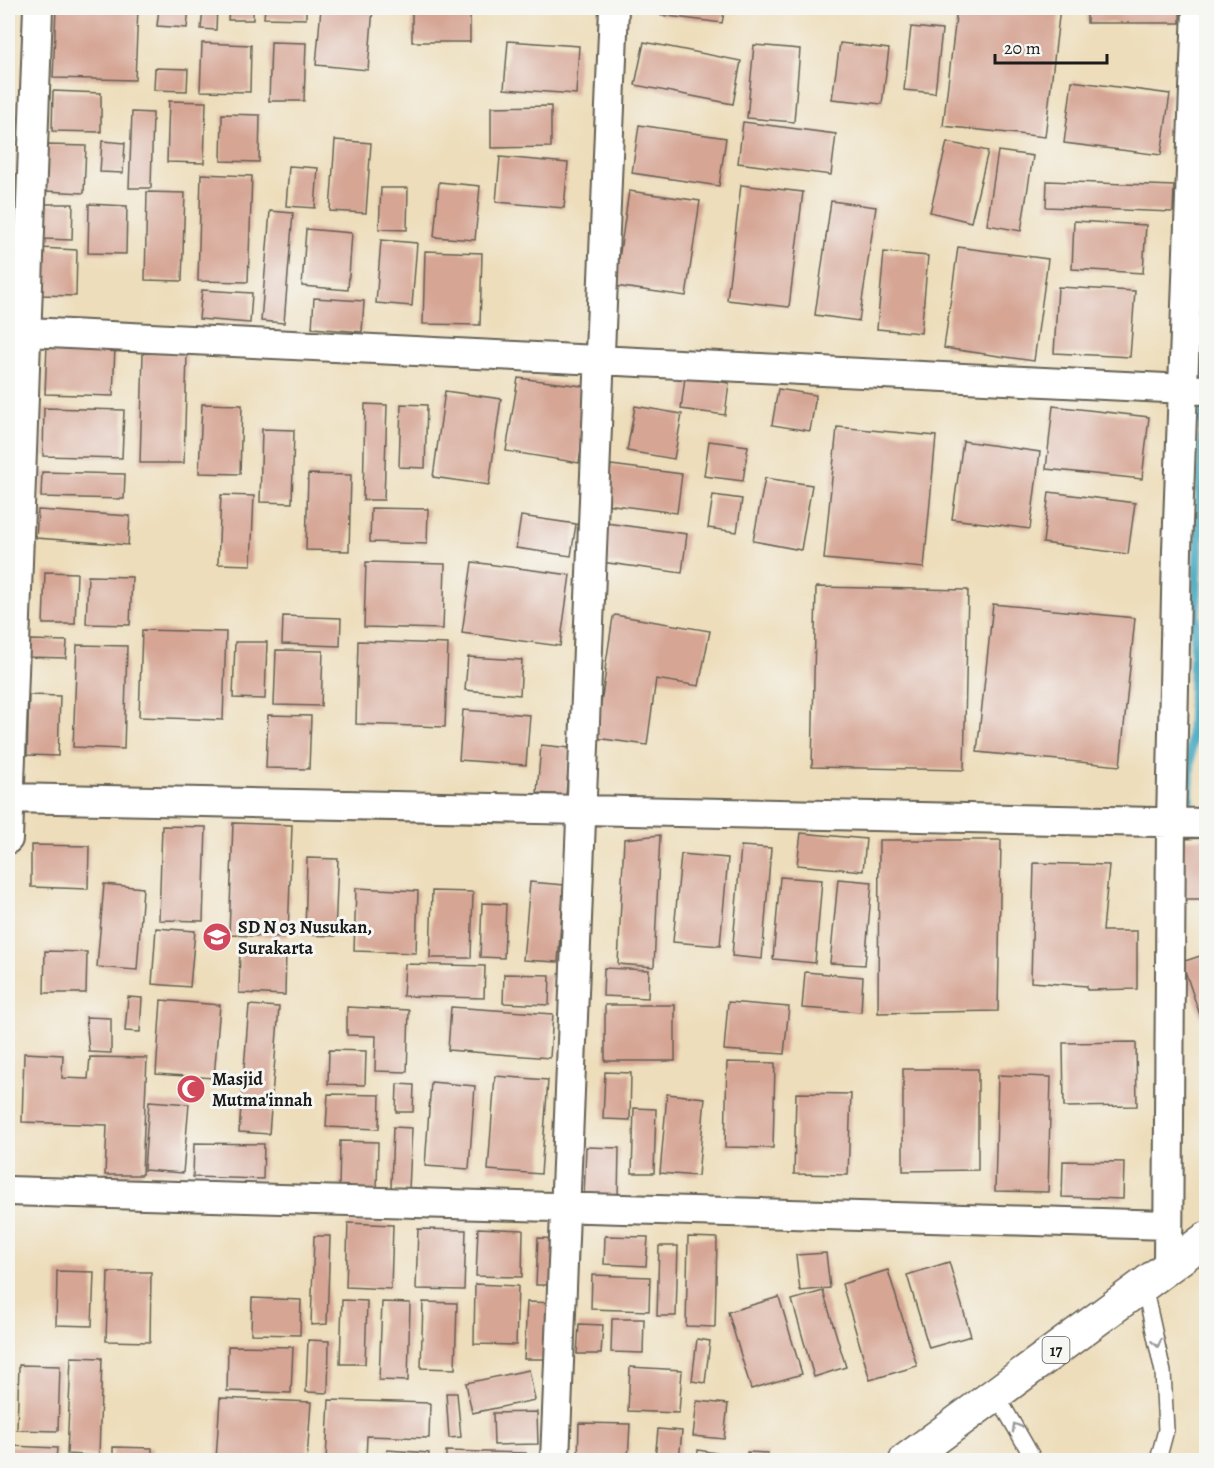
<svg xmlns="http://www.w3.org/2000/svg" width="1214" height="1468" font-family="Alegreya,serif">
<style>
.lines{fill:none;stroke-linecap:round;stroke-linejoin:round}
.stream{stroke:#42a9c2;stroke-width:10}
.building{fill:#d6a594}
.lane-casing{stroke:#656053;stroke-width:18}
.street-casing{stroke:#656053;stroke-width:32}
.highway-casing{stroke:#656053;stroke-width:36}
.lane{stroke:#fff;stroke-width:15}
.street{stroke:#fff;stroke-width:28}
.highway{stroke:#fff;stroke-width:33}
.oneway{stroke:#999}
.labels{text-anchor:middle;stroke-width:6;stroke-linejoin:round;paint-order:stroke}
.shield{fill:#f6f6f2;stroke:#5d5d5c;stroke-width:1.5}
.shield-label{font-size:16px;font-weight:bold;fill:#1c1c1c}
.poi-label{font-size:18px;font-weight:bold;fill:#1c1c1c;stroke:#f6f6f2;text-anchor:start}
</style>
<rect width="100%" height="100%" fill="#f6f6f2"/>
<filter id="ink" filterUnits="userSpaceOnUse"><feTurbulence type="fractalNoise" baseFrequency=".0167" numOctaves="2"/><feDisplacementMap in="SourceGraphic" scale="12" xChannelSelector="R" yChannelSelector="G"/><feConvolveMatrix kernelMatrix="1 2 1 2 8 2 1 2 1" color-interpolation-filters="sRGB"/></filter>
<filter id="wash" filterUnits="userSpaceOnUse"><feTurbulence type="fractalNoise" baseFrequency=".008" numOctaves="4" result="noise"/><feDisplacementMap in="SourceGraphic" scale="24" xChannelSelector="R" yChannelSelector="G"/><feGaussianBlur stdDeviation="1.35" result="paint"/><feColorMatrix in="noise" values="0 0 0 0 0 0 0 0 0 0 0 0 0 0 0 0 0 1.4 0 .05"/><feComposite in="paint" operator="in"/></filter>
<g filter="url(#wash)">
<rect width="100%" height="100%" fill="#edddba"/>
<g class="lines">
<path class="stream" d="M1188 821 1206 348"/>
</g>
<g id="blocks">
<path class="building" d="M56 8H138L135 80 53 78Z
M159 8H189L187 28 157 26Z
M203 8H217L216 30 201 29Z
M229 8H253V20H228Z
M265 8H306V19L264 18Z
M321 8H373L368 70 316 65Z
M412 8H470V42H412Z
M661 8H725L722 23 660 15Z
M957 8H1060L1045 137 943 126Z
M1087 8H1180V23H1087Z
M911 27 942 30 935 93 904 90Z
M508 41 579 46 576 94 504 89Z
M271 42 306 43 304 101H269Z
M644 42 741 61 733 104 635 85Z
M202 43 251 45 250 92 200 91Z
M840 43 889 49 882 104 832 99Z
M754 45 800 49 794 122 747 118Z
M155 68 188 69 187 91 154 90Z
M1072 81 1170 94 1161 155 1064 143Z
M53 91 101 93V132L52 131Z
M169 101 206 102 204 163 167 162Z
M551 106V147L491 148V107Z
M132 112 153 113 151 188H129Z
M222 114 260 115 259 162 221 161Z
M743 122 836 134 831 175 738 163Z
M639 125 726 138 719 186 632 173Z
M335 140 371 143 366 213 330 211Z
M102 141 125 143 123 173 100 172Z
M947 142 988 151 971 222 930 212Z
M47 145 86 146 84 193 45 191Z
M998 151 1033 156 1021 231 987 225Z
M500 157 568 163 564 208 496 202Z
M289 166 318 168 315 208 286 206Z
M201 174 252 176 248 282 198 281Z
M1047 181 1174 186 1173 212 1046 207Z
M439 182 480 186 475 240 434 237Z
M741 185 803 192 789 307 727 300Z
M381 188H408L407 230 379 229Z
M629 191 700 201 686 296 615 286Z
M147 192 185 193 182 281 145 280Z
M831 201 876 207 859 321 815 315Z
M43 204H73L72 240 43 239Z
M89 204 127 206 126 254 88 253Z
M270 211 293 213 284 323 261 321Z
M1074 221 1146 225 1143 273 1072 269Z
M306 229 352 233 348 290 302 286Z
M381 240 417 243 412 306 376 303Z
M958 247 1048 259 1034 361 944 348Z
M41 248 77 250 76 296 39 295Z
M425 251 482 253 480 325 423 324Z
M884 252 928 256 921 333 877 329Z
M1058 287 1135 291 1130 357 1054 353Z
M202 290 252 293 250 323 199 319Z
M314 298 364 301 362 332 312 328Z
M47 345 115 347 113 396 45 394Z
M143 353 187 354 184 463H140Z
M685 377 729 383 725 415 681 409Z
M518 378 590 387 579 463 506 451Z
M778 389 816 395 810 431 772 425Z
M445 391 501 399 489 485 433 477Z
M202 404 242 405 240 474 199 473Z
M365 404 387 405 384 500H363Z
M401 404 427 405 425 468 399 467Z
M635 406 682 414 674 459 627 451Z
M1053 406 1149 417 1142 479 1046 469Z
M44 408 124 410 122 458 43 456Z
M837 427 936 436 924 568 824 559Z
M262 429 294 430 292 503 260 502Z
M709 441 748 446 743 481 704 476Z
M963 441 1040 452 1030 529 952 519Z
M611 465 682 474 677 513 606 504Z
M42 472 125 474 124 499 41 497Z
M308 474 351 475 349 551 306 550Z
M765 478 812 485 801 550 753 541Z
M1049 492 1135 503 1128 554 1043 543Z
M221 495 254 496 251 565 218 564Z
M713 495 742 499 737 532 708 528Z
M371 508 428 509 427 544 370 542Z
M38 510 130 516 128 545 36 538Z
M521 516 576 524 571 556 516 548Z
M606 523 687 534 682 573 601 562Z
M366 562 445 564 443 629 364 627Z
M472 562 570 575 560 646 462 633Z
M45 572 77 573 75 624H43Z
M88 576 132 577 130 625 86 624Z
M816 587 968 590 964 770 812 767Z
M993 604 1135 618 1120 766 977 752Z
M615 615 710 631 699 686 656 679 647 745 596 738 606 670H605L613 617Z
M283 616 341 618 340 646 282 644Z
M142 630 226 632 223 720 139 717Z
M29 640 67 641 66 658 28 657Z
M358 641 448 644 445 727 356 724Z
M235 642H267L265 699 233 698Z
M77 645 127 646 124 749 73 747Z
M276 650 323 651 321 706 274 705Z
M468 657 522 660 520 695 465 690Z
M29 695 60 696 58 756 27 755Z
M463 710 530 715 526 765 459 760Z
M268 715 311 716 309 769 266 768Z
M541 745 570 748 566 795 537 793Z
M233 823 292 825 288 937 229 935Z
M162 826 206 827 203 921 159 920Z
M801 833 866 839 863 871 797 865Z
M660 835 654 967 618 964 624 839Z
M1206 838V899H1182V839Z
M879 840H1001L998 1011 878 1013Z
M31 845 89 846 88 889 31 887Z
M741 846 771 848 762 959 732 956Z
M681 854 728 858 720 946 673 942Z
M307 858 338 859 335 936 305 935Z
M1034 863 1109 865 1103 931H1137V989L1087 990V986L1031 982Z
M780 877 822 880 815 963 773 959Z
M838 879 872 882 865 965 830 963Z
M530 882 564 885 558 962 523 960Z
M104 884 143 888 137 970 97 967Z
M356 888 418 891 416 953 354 951Z
M432 891 473 892 471 958H430Z
M482 903 506 904 504 958 480 957Z
M156 928 195 931 190 987 152 984Z
M240 947 286 948 285 995 239 993Z
M45 951 87 952 86 993H44Z
M1206 954V1033L1182 962Z
M405 964 485 966 484 998 403 996Z
M604 968 649 970 648 998 603 996Z
M805 972 863 977 861 1012 802 1008Z
M504 974 550 975 549 1005 503 1003Z
M128 997 142 998 140 1032 125 1031Z
M161 1000 220 1005 214 1078 156 1074Z
M728 1002 789 1007 784 1054 724 1050Z
M249 1005 279 1007 269 1134 239 1132Z
M605 1005H675V1061H605Z
M347 1007 409 1010 407 1072 375 1071 376 1036 347 1035Z
M451 1007 553 1014 550 1058 448 1050Z
M86 1017 111 1018V1053L89 1052Z
M1136 1042 1137 1106 1064 1107 1063 1043Z
M329 1050 366 1051 365 1085 328 1084Z
M24 1053 63 1055 62 1078 88 1079 90 1057 147 1058 142 1175H105L107 1125 22 1122Z
M727 1062 775 1063 773 1148 725 1147Z
M903 1069H978V1170L903 1171Z
M605 1072 631 1073 630 1120 603 1119Z
M998 1075 1051 1077 1048 1192 995 1191Z
M495 1076 548 1080 541 1174 488 1170Z
M431 1082 475 1086 469 1169 425 1166Z
M397 1084 414 1085 413 1112H396Z
M796 1093 851 1094 848 1175 794 1174Z
M328 1094 380 1095 379 1129 326 1127Z
M667 1094 705 1098 698 1176 660 1173Z
M149 1101 189 1104 183 1173 144 1170Z
M634 1108 656 1109 654 1173H632Z
M393 1127 412 1128 409 1189 391 1188Z
M340 1141 378 1142 377 1192 339 1190Z
M194 1143 264 1144 263 1179 193 1177Z
M586 1147 619 1148 618 1198 584 1197Z
M1063 1161 1124 1162 1123 1199 1062 1197Z
M348 1223 393 1225 391 1289 346 1287Z
M478 1228 523 1230 522 1277 476 1276Z
M418 1229 466 1230 464 1290 416 1289Z
M314 1236H330L327 1324 311 1325Z
M605 1236 648 1237 646 1266 604 1264Z
M688 1237 717 1238 715 1327 686 1326Z
M538 1238 564 1239 562 1285H536Z
M659 1246H678L676 1316H657Z
M826 1253 830 1288 800 1291 796 1255Z
M949 1262 971 1336 929 1348 907 1275Z
M888 1270 917 1366 870 1380 842 1284Z
M57 1271 94 1272 92 1326 56 1325Z
M108 1272H151L150 1342 106 1341Z
M592 1275 650 1277 649 1311 591 1309Z
M475 1284 518 1286 516 1345 474 1344Z
M823 1291 846 1367 814 1377 792 1300Z
M779 1297 802 1374 751 1389 728 1312Z
M252 1298 301 1300 300 1335 251 1334Z
M342 1300 367 1301 365 1364H340Z
M382 1302 410 1303 408 1381 379 1380Z
M423 1302 457 1303 455 1369 421 1368Z
M527 1302 559 1303 557 1359H524Z
M612 1319H644L643 1353 611 1352Z
M579 1324 603 1325 601 1354H577Z
M697 1339 710 1341 705 1383 692 1381Z
M308 1340 329 1341 328 1393 306 1392Z
M228 1346 293 1347 291 1393 227 1391Z
M71 1357 102 1358 99 1456 67 1454Z
M19 1365 60 1366 58 1431 17 1430Z
M630 1367 682 1370 679 1413 628 1411Z
M529 1370 535 1400 472 1413 466 1383Z
M446 1393H457L461 1437 449 1438Z
M220 1398 311 1402 307 1460H216Z
M329 1400 430 1403 429 1438 367 1436 366 1460H326Z
M697 1401 728 1404 724 1439 693 1436Z
M537 1412 538 1444 494 1445 493 1413Z
M579 1423 630 1424 628 1460H578Z
M658 1429 682 1431 679 1460H655Z
M11 1446 57 1448 56 1460H10Z
M113 1447 152 1448V1460H113Z
M387 1450 429 1453 428 1460H386Z
M698 1450 734 1456 733 1460H697Z
M446 1451 526 1453 525 1460H446Z
M747 1452 768 1453 767 1460H747Z"/>
</g>
</g>
<g filter="url(#ink)">
<use href="#blocks" fill-opacity="0" stroke="#656053" stroke-width="1.5"/>
<g class="lines">
<g class="lane-casing">
<path id="lane" d="M1144 1286 1163 1372 1166 1430 1158 1460
M996 1394 1034 1460"/>
</g>
<g class="street-casing">
<path id="street" d="M8 331 1206 390
M8 798 1206 823
M8 839 38 8
M8 1191 1168 1225
M1168 1266 1171 823 1177 550 1197 8
M555 1460 614 8"/>
</g>
<g class="highway-casing">
<path id="highway" d="M906 1460 1206 1239"/>
</g>
<use href="#lane" class="lane"/>
<use href="#street" class="street"/>
<use href="#highway" class="highway"/>
</g>
<defs><path id="oneway-chevron" d="M-2-3.5L2.5 0L-2 3.5" fill="none" stroke-width="1.6" stroke-linecap="round" stroke-linejoin="round" transform="scale(1.5)"/></defs>
<g class="oneway">
<use href="#oneway-chevron" transform="translate(1157 1343) rotate(78)"/>
<use href="#oneway-chevron" transform="translate(1016 1427) rotate(-120)"/>
</g>
</g>
<defs>
<g id="school-disc" transform="scale(1.5)"><circle r="9.5" fill="#d1495b" stroke="#f6f6f2"/><path d="M0-5L7-2L0 1L-7-2ZM-4 1L0 2.5L4 1V4Q0 6-4 4Z" fill="#fff"/></g>
<g id="mosque-disc" transform="scale(1.5)"><circle r="9.5" fill="#d1495b" stroke="#f6f6f2"/><path d="M3.5-4.9A6 6 0 1 0 3.5 4.9A5 5 0 1 1 3.5-4.9Z" fill="#fff"/></g>
</defs>
<g fill-rule="evenodd">
<use href="#school-disc" x="217" y="937"/>
<use href="#mosque-disc" x="191" y="1089"/>
</g>
<g class="labels">
<rect class="shield" x="1042.5" y="1337" width="27" height="26" rx="4.5"/>
<g class="shield-label">
<text x="1056" y="1356">17</text>
</g>
<g class="poi-label">
<text x="238" y="933">SD N 03 Nusukan,<tspan x="238" dy="21">Surakarta</tspan></text>
<text x="212" y="1085">Masjid<tspan x="212" dy="21">Mutma'innah</tspan></text>
</g>
</g>
<rect width="1214" height="1468" fill="none" stroke="#f6f6f2" stroke-width="30"/>
<path d="M995 54v9h112v-9" fill="none" stroke="#1c1c1c" stroke-width="3"/>
<text x="1004" y="54" font-size="18" fill="#1c1c1c" stroke="#f6f6f2" stroke-width="4.5" paint-order="stroke">20 m</text>
</svg>
